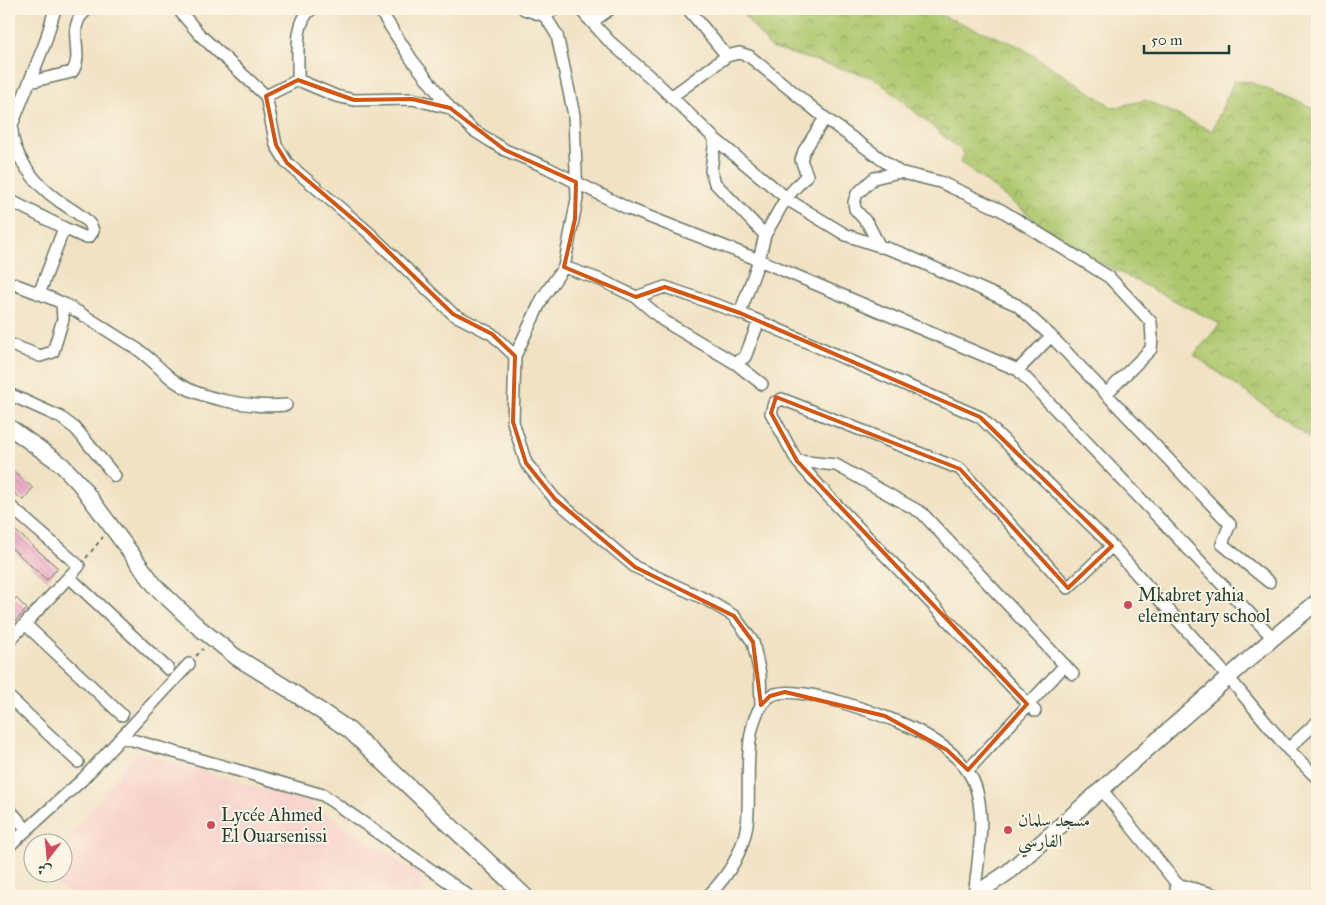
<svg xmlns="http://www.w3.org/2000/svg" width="1326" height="905" font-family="'IM FELL Great Primer',Amiri,serif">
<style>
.built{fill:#f7d0cb}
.park{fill:url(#park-crowns);stroke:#668250}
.building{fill:url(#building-back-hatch)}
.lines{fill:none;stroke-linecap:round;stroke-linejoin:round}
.street-casing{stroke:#687766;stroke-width:14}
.secondary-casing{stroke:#687766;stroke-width:18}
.path{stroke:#687766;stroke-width:2;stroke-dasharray:4 4;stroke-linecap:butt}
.street{stroke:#fff;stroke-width:11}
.secondary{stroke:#fff;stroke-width:15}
.marked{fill:none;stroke:#d45610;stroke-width:4;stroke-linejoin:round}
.poi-dot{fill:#d1495b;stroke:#fcf5e5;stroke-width:2}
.labels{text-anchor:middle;stroke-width:4;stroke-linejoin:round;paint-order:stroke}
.poi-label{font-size:18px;fill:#1f3d34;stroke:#fcf5e5;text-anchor:start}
</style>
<defs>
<pattern id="park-crowns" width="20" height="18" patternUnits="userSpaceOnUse" patternTransform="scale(1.25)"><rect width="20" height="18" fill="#adc76d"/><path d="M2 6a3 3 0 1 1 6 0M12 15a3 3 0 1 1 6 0" fill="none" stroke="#8ca35a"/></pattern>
<pattern id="building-back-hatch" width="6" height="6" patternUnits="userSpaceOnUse" patternTransform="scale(1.25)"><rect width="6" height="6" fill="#efaeca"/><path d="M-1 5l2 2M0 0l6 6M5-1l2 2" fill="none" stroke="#c18fa5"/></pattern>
</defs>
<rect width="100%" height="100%" fill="#fcf5e5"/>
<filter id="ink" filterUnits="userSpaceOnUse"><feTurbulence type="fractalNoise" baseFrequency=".02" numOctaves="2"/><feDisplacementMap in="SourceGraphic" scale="10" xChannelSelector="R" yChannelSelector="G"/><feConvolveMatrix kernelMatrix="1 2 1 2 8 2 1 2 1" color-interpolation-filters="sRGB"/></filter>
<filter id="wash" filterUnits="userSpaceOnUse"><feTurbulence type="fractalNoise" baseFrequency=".0096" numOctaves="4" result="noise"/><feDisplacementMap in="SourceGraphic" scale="20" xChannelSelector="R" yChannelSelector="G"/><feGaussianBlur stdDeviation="1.12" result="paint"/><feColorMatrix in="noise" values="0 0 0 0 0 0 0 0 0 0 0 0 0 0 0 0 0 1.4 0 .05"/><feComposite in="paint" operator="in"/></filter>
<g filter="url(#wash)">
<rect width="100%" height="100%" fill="#f1e2c4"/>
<path class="built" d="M137 751 311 804 423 877 417 896H76L53 883 54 873 62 872 63 846Z"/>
<path class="park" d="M739 9H925L1019 46 1114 108 1145 100 1212 131 1234 81 1250 82 1317 110V437L1313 440 1194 355 1220 324 1072 248 960 162 965 154 875 78 771 48Z"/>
<g id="blocks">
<path class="building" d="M9 467 33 488 23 500 9 489Z
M9 525 58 568 47 580 9 546Z
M16 598 27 609 9 628V606Z"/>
</g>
</g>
<g filter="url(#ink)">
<use href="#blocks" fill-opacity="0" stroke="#687766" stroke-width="1"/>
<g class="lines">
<g class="street-casing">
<path id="street" d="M55 9 45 43 12 125C10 154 36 185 59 201 68 208 91 219 93 231L89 237H84L64 228
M178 9 200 35 266 96
M312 9C293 22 299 59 298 80L336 96 354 100 412 99 450 108
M379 9 412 60 450 108 473 130 505 150 546 167 629 209 759 260 1018 370 1273 638
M524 9 545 16 557 35 574 115 577 199 564 267 543 297 515 356 513 422 526 463 555 499 635 567 707 600 734 616 753 642 760 674 761 705
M580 9 609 41 657 83 715 139 790 201 846 235 901 253 1017 305 1051 336 1230 524 1222 544 1269 582
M688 9 727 56
M545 16 555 9
M592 22 610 9
M298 80 266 96 276 145 287 163 367 231 453 314 492 334 515 356
M30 82 72 72C86 53 63 27 88 9
M671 97 727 56 739 53 749 56 825 118 899 172
M825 118 804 151 801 160 807 175 786 198 765 235 759 260 740 313 980 417 1112 546 1228 677 1288 749 1317 778
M715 139 711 171 715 183 765 235
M9 200 64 228 39 294
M880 247 868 224 855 209 854 202 857 194 874 178 899 172 940 182 1001 210 1109 277 1151 322 1152 338 1151 349 1106 394
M564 267 601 280 636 297 664 321 735 363 745 357 759 321
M9 282C26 289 45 295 62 303 87 316 110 333 134 347 149 356 159 369 172 379 198 400 253 408 286 405
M636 297 665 287 740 313
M9 344 40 356 53 352 63 319 62 303
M735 363 762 384
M1018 370 1051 336
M9 394 60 417 76 429 115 476
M797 461 836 465 922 513 1073 674
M9 505 79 566 9 641
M69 577 168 669
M25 624 122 715
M9 697 78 762
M1035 711 827 495 797 461 771 413 774 403 782 399 960 469 1068 588 1112 546
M122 737 323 795 469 896
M1288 749 1317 722
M968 770 1065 665
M1102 790 1177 884 1219 896
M9 809 22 824
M9 846 82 780 189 664
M708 896C728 876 743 853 747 824 752 789 739 722 769 697 791 679 896 719 920 732 936 741 956 754 967 770 990 801 978 860 974 896
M1175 896 1177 884"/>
</g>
<g class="secondary-casing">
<path id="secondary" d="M9 427 61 464 79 483 156 587 197 626 236 657 285 687 349 730 525 896
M973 896 1007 873 1273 638 1317 602"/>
</g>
<path class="path" d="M86 558 103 537
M196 656 203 649"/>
<use href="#street" class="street"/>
<use href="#secondary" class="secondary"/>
</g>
</g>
<path class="marked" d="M298 80 354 100 412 99 450 108 505 150 576 182 575 219 564 267 636 297 665 287 740 313 980 417 1112 546 1068 588 960 469 776 397 771 413 797 461 1027 704 968 770 947 750 885 716 785 692 770 696 761 705 753 642 734 616 635 567 555 499 526 463 513 422 515 356 492 334 453 314 367 231 287 163 276 145 266 96Z"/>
<g class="poi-dot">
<circle cx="1128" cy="605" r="5"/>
<circle cx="211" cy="825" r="5"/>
<circle cx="1008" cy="830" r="5"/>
</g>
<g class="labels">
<g class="poi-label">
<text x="1138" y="601">Mkabret yahia<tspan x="1138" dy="21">elementary school</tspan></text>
<text x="221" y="821">Lycée Ahmed<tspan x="221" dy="21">El Ouarsenissi</tspan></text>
<text x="1018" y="826">مسجد سلمان<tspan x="1018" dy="21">الفارسي</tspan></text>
</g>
</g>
<rect width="1326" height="905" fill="none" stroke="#fcf5e5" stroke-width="30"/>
<g transform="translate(48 858) rotate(196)"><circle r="24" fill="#fcf5e5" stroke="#a4ab9e"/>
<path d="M0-4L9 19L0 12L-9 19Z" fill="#d1495b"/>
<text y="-8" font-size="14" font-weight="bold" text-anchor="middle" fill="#1f3d34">ش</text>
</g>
<path d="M1144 45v8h85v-8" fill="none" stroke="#1f3d34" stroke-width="2.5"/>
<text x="1151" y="45" font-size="15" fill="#1f3d34" stroke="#fcf5e5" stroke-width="4" paint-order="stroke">50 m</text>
</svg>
